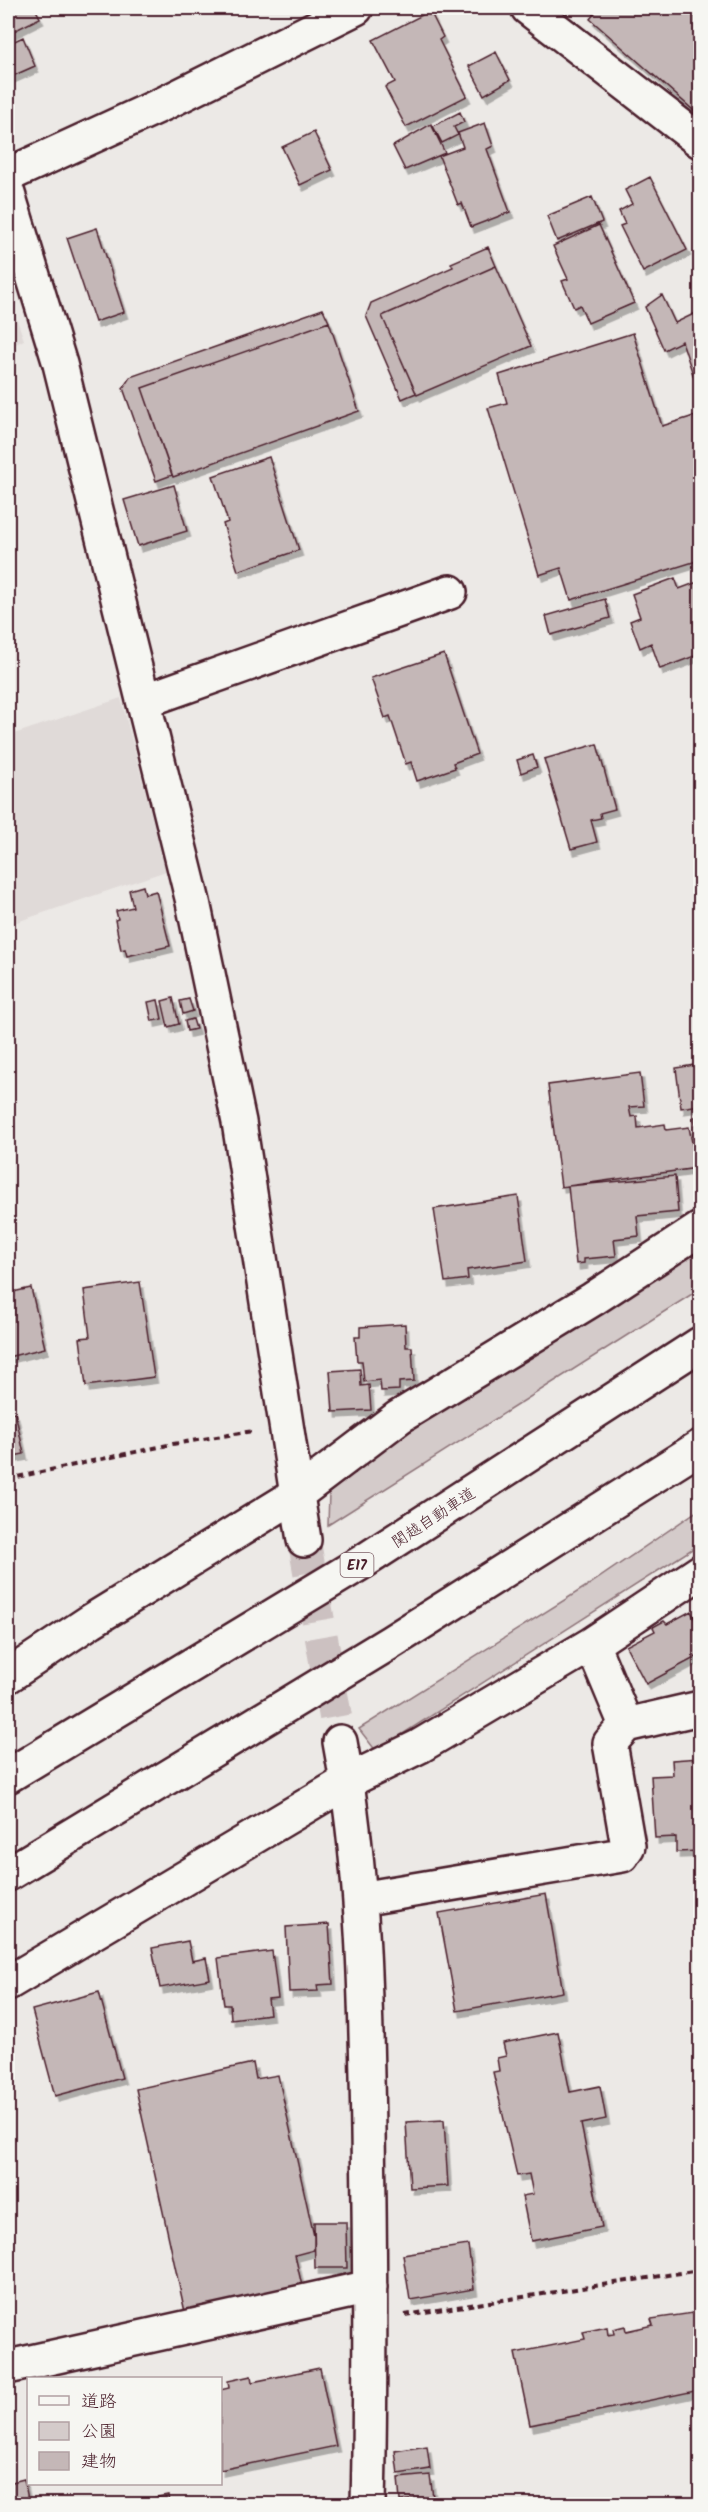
<svg xmlns="http://www.w3.org/2000/svg" width="708" height="2512" font-family="Kalam,'Klee One',sans-serif">
<style>
.built{fill:#e0dad8}
.green{fill:#d4cbca;stroke:#8f757a;stroke-width:1.5}
.building{fill:#c4b7b7;stroke:#4a1f2b;stroke-width:1.5;filter:url(#shadow)}
.lines{fill:none;stroke-linecap:round;stroke-linejoin:round}
.minor-tunnel{stroke:#ccc1c1;stroke-width:33;stroke-dasharray:33 16;stroke-linecap:butt}
.minor-casing{stroke:#4a1f2b;stroke-width:38}
.highway-casing{stroke:#4a1f2b;stroke-width:38}
.path{stroke:#4a1f2b;stroke-width:4;stroke-dasharray:6 4.5;stroke-linecap:butt}
.minor{stroke:#f6f6f2;stroke-width:33}
.highway{stroke:#f6f6f2;stroke-width:33}
.labels{text-anchor:middle;stroke-width:4.5;stroke-linejoin:round;paint-order:stroke}
.shield{fill:#f6f6f2;stroke:#7e6067;stroke-width:1.5}
.shield-label{font-size:15px;font-weight:bold;fill:#4a1f2b}
.street-label{font-size:16px;fill:#4a1f2b;stroke:#f6f6f2}
</style>
<defs>
<filter id="shadow"><feDropShadow dx="3.5" dy="6" stdDeviation="0" flood-color="#0004"/></filter>
</defs>
<rect width="100%" height="100%" fill="#ece9e6"/>
<filter id="ink" filterUnits="userSpaceOnUse"><feTurbulence type="fractalNoise" baseFrequency=".0167" numOctaves="2"/><feDisplacementMap in="SourceGraphic" scale="12" xChannelSelector="R" yChannelSelector="G"/><feConvolveMatrix kernelMatrix="1 2 1 2 8 2 1 2 1" color-interpolation-filters="sRGB"/></filter>
<g filter="url(#ink)">
<path class="built" d="M8 294 24 340 8 348Z
M121 698 166 871 8 925V736Z"/>
<path class="green" d="M700 1248V1289L328 1525 329 1493 352 1468Z
M700 1509V1544L376 1751 359 1729 590 1584Z"/>
<path class="building" d="M8 8H35L40 18 8 34Z
M599 8H700V116L590 19Z
M430 11 443 37 439 40 467 96 406 127 385 87 395 82 373 40Z
M23 37 35 66 8 78V44Z
M496 52 510 80 484 95 469 66Z
M460 112 464 122 454 127 458 135 442 143 433 126Z
M485 123 493 146 487 149 510 212 471 227 462 203 458 205 439 156 463 147 458 133Z
M431 124 445 153 405 170 393 146Z
M314 132 332 170 300 185 282 147Z
M650 177 687 250 643 272 620 226 625 224 619 211 632 204 625 190Z
M592 197 602 222 557 241 547 216Z
M599 225 634 303 588 323 580 305 574 308 562 281 568 279 553 246Z
M97 228 124 312 95 322 67 238Z
M488 247 496 266 382 316 416 393 402 399 366 316 371 303 453 267 451 263Z
M496 266 531 346 417 395 382 316Z
M662 295 675 323 700 311V396L682 341 664 350 645 307Z
M323 309 329 322 142 388 172 475 156 481 123 388 130 377Z
M329 322 359 411 173 477 142 388Z
M633 333 662 426 694 416 700 437V560L571 600 561 568 539 575 488 408 507 403 499 375Z
M269 457 299 550 238 571 223 524 228 522 213 476Z
M174 485 187 531 138 546 124 500Z
M675 578 679 589 700 581V654L660 669 651 643 640 648 630 621 640 617 632 594Z
M605 599 610 618 551 635 546 616Z
M444 654 477 754 453 763 455 768 417 781 411 762 406 764 390 716 385 718 371 678Z
M597 744 615 809 600 813 601 818 591 820 597 842 571 849 544 759Z
M533 755 537 767 521 773 517 760Z
M143 886 145 894 156 891 170 946 127 956 125 949 121 950 115 920 118 919 116 911 133 907 129 890Z
M173 998 179 1024 168 1027 162 1001Z
M189 999 193 1011 183 1014 180 1001Z
M158 1000 162 1019 152 1021 148 1002Z
M193 1019 196 1029 187 1031 185 1021Z
M700 1064V1105L681 1108 676 1068Z
M640 1073 644 1106 629 1107 631 1117 637 1116 638 1128 665 1124 666 1130 689 1127 697 1168 561 1187 548 1085Z
M700 1116V1168H699L694 1117Z
M675 1176 678 1212 637 1216 639 1236 614 1239 616 1256 584 1259V1263L576 1264 568 1186Z
M518 1196 527 1261 467 1270 468 1279 445 1282 434 1209Z
M140 1282 154 1377 86 1386 80 1338 90 1337 84 1290Z
M31 1288 45 1348 8 1357V1293Z
M405 1324 406 1347H412L414 1381 399 1382V1390L381 1391 380 1380 364 1382 362 1361H357L355 1337H360V1327Z
M360 1369 361 1386 369 1385 371 1410 333 1412 330 1371Z
M15 1412 24 1454 8 1457V1413Z
M691 1611 700 1631V1655L646 1684 626 1646 655 1631 653 1627 664 1621 667 1624Z
M700 1758V1851L676 1852V1837L655 1838 651 1776 673 1775 672 1760Z
M546 1894 563 1992 457 2011 439 1913Z
M329 1924 333 1984 317 1985 318 1991 289 1992 286 1927Z
M188 1941 192 1961 206 1958 210 1979 160 1988 152 1948Z
M272 1951 278 1998 268 1999 270 2014 231 2019 230 2005H224L218 1958Z
M99 1992 122 2078 55 2096 32 2010Z
M558 2032 570 2092 600 2086 606 2119 581 2124 602 2227 531 2241 522 2196 533 2194 529 2174 517 2176 493 2072 499 2071 497 2058 506 2056 503 2043Z
M253 2063 256 2079 278 2075 314 2236V2250L295 2255 302 2286 185 2312 136 2089Z
M444 2120 448 2186 410 2188 406 2122Z
M314 2222H346L347 2268H315Z
M468 2245 474 2289 410 2300 403 2255Z
M700 2312V2390L530 2425 515 2353 585 2339 583 2332 607 2327 608 2335 614 2334 613 2329 625 2326 626 2331 653 2325 651 2319Z
M320 2368 336 2446 220 2470V2390L229 2388 228 2381 251 2376 252 2382Z
M427 2446 430 2469 398 2474 395 2451Z
M430 2475 433 2497 400 2501 398 2478Z
M24 2479 29 2504H8V2483Z
M168 2495 169 2504H124Z"/>
<g class="lines">
<path class="minor-tunnel" d="M304 1540 340 1742"/>
<g class="minor-casing">
<path id="minor" d="M528 8 700 141
M8 175 165 103 356 8
M8 194 60 364 193 902 239 1122 304 1540
M144 701 450 592
M592 1644 626 1725
M8 1676 91 1621 296 1495 399 1417 593 1299 700 1229
M340 1742C364 1870 366 2002 368 2132 370 2256 371 2380 368 2504
M360 1899 622 1855 628 1846 610 1743 626 1725 700 1708
M8 1983 348 1781 420 1746 592 1644 700 1572
M8 2367 370 2287"/>
</g>
<g class="highway-casing">
<path id="highway" d="M8 1776 364 1561 700 1344
M8 1874 391 1642 700 1447"/>
</g>
<path class="path" d="M8 1479 173 1444 253 1431
M405 2315 700 2270"/>
<use href="#minor" class="minor"/>
<use href="#highway" class="highway"/>
</g>
</g>
<g class="labels">
<rect class="shield" x="340.5" y="1553" width="33" height="24" rx="4.5"/>
<g class="shield-label">
<text x="357" y="1570">E17</text>
</g>
<g class="street-label">
<text transform="translate(433 1517) rotate(-33)" y="6">関越自動車道</text>
</g>
</g>
<rect width="708" height="2512" fill="none" stroke="#f6f6f2" stroke-width="30"/>
<rect x="15" y="15" width="678" height="2482" fill="none" stroke="#4a1f2b" stroke-width="2" filter="url(#ink)"/>
<rect x="27" y="2377" width="195" height="108" fill="#f6f6f2" stroke="#b1a0a2" stroke-width="1.5"/>
<rect x="39" y="2396" width="30" height="9" fill="#f6f6f2" stroke="#b1a0a2" stroke-width="1.5"/>
<text x="81" y="2407" font-size="18" fill="#4a1f2b">道路</text>
<rect x="39" y="2422" width="30" height="18" fill="#d4cbca" stroke="#b1a0a2" stroke-width="1.5"/>
<text x="81" y="2437" font-size="18" fill="#4a1f2b">公園</text>
<rect x="39" y="2452" width="30" height="18" fill="#c4b7b7" stroke="#b1a0a2" stroke-width="1.5"/>
<text x="81" y="2467" font-size="18" fill="#4a1f2b">建物</text>
</svg>
